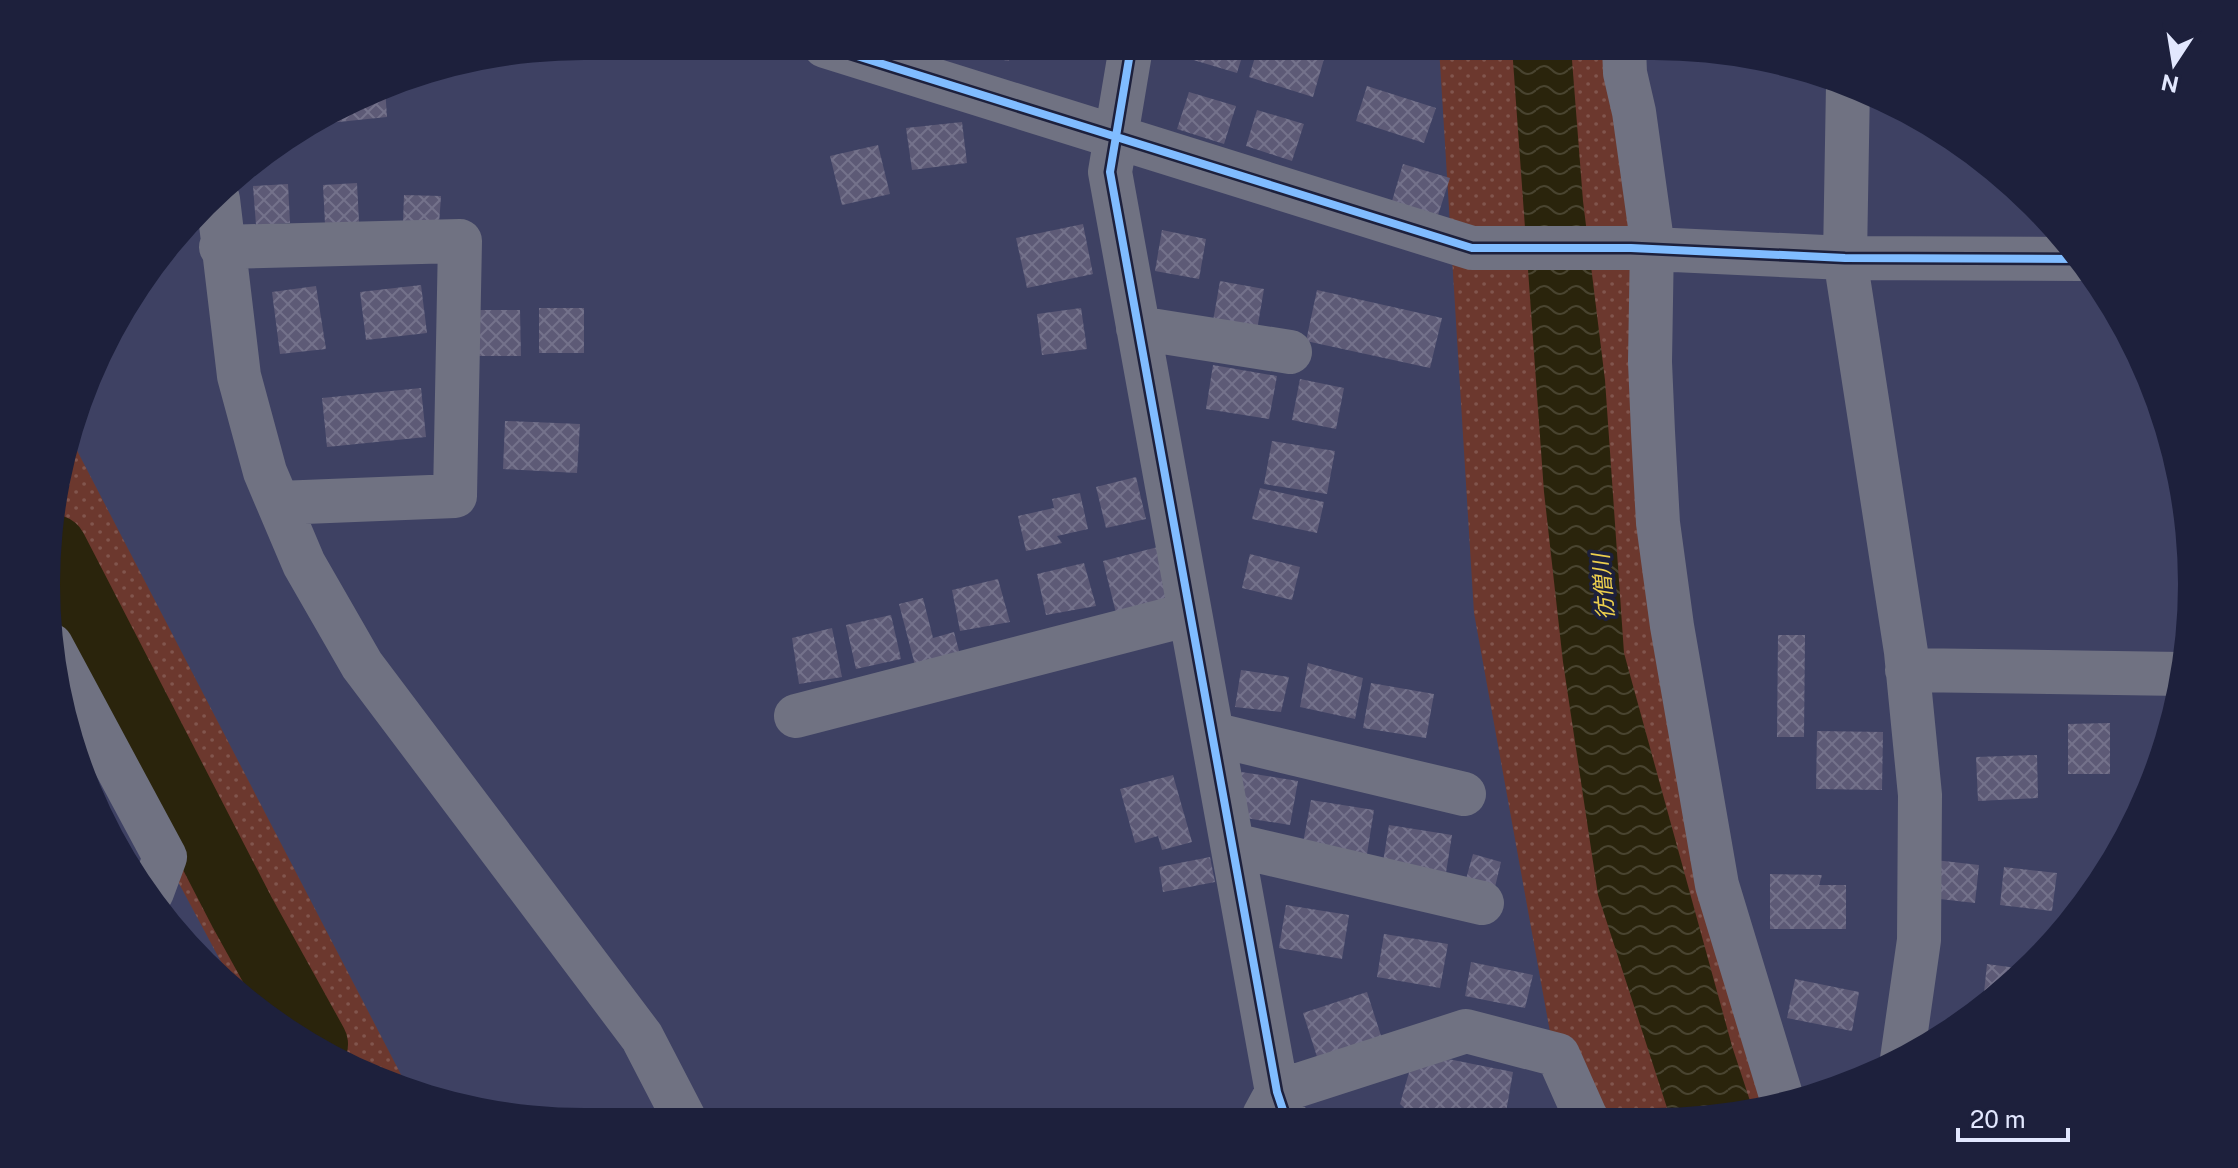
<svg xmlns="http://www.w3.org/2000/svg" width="2238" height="1168" font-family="'Public Sans','Noto Sans JP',sans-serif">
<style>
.grass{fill:url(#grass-dots)}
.water{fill:url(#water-waves)}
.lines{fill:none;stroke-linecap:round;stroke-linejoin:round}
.river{stroke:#2a240c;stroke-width:66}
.building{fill:url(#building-cross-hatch)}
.minor{stroke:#707282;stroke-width:44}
.cycleway-casing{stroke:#1d203c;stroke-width:13}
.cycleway{stroke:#80bcff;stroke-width:8}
.labels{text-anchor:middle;stroke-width:7;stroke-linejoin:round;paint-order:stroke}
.water-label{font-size:22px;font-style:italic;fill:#ecce4d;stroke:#1d203c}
</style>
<defs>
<pattern id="grass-dots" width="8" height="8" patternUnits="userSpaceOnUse" patternTransform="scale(2)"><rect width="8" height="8" fill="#6c382e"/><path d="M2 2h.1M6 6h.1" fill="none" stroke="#81554d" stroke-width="1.8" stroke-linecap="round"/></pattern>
<pattern id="water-waves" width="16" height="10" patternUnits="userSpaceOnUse" patternTransform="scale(2)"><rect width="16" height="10" fill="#2a240c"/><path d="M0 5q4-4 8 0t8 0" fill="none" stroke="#494430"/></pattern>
<pattern id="building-cross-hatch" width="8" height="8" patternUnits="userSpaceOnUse" patternTransform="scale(2)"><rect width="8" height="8" fill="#5d5a76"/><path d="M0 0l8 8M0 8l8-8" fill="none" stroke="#74728b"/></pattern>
</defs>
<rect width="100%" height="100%" fill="#3e4163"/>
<path class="grass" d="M1439 47H1625L1693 801 1788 1100 1725 1117 1588 1118 1550 1032 1474 613Z
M69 435 409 1090 346 1066 234 986 51 645 47 620 64 445Z"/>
<path class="water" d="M1512 47H1571L1583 201 1605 380 1624 653 1732 1046 1753 1110 1725 1117H1670L1598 895 1563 662 1544 492Z"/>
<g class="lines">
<path class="river" d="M54 548 242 912 315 1044"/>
</g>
<path class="building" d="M963 46H1011L1009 61 962 52Z
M1194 47H1245L1237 73 1190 59Z
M1258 47H1285L1324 59 1313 97 1249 77Z
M1367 86 1436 108 1424 143 1356 121Z
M385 88 387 117 319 124Z
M1189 92 1236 106 1224 144 1177 129Z
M1257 110 1304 124 1292 161 1246 146Z
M962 122 967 163 912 170 906 128Z
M878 145 890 194 842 205 830 156Z
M1403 164 1450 178 1438 215 1392 201Z
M357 183 359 222 325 224 323 185Z
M288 184 290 223 256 225 253 186Z
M404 195 441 196 439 225 403 223Z
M1083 224 1093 274 1027 288 1016 238Z
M1162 230 1206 239 1199 279 1155 271Z
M1220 281 1264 289 1257 330 1213 321Z
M421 285 427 333 366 340 360 292Z
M316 286 326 349 280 354 272 292Z
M1317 290 1442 318 1430 368 1306 341Z
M539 308H584V353H539Z
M1081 308 1087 349 1042 355 1037 314Z
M475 310H520L521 356H476Z
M1213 365 1277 376 1269 419 1206 409Z
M1300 379 1344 388 1336 429 1292 420Z
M421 388 426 437 327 447 322 398Z
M505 421 580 424 577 473 503 469Z
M1272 441 1335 451 1327 494 1264 484Z
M1136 477 1146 519 1106 528 1096 487Z
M1260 488 1324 502 1317 533 1252 519Z
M1080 493 1088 529 1057 536 1062 543 1026 551 1018 516 1054 508 1052 499Z
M1158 547 1172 599 1116 613 1103 561Z
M1250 554 1300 567 1292 600 1242 588Z
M1084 563 1096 606 1046 615 1037 574Z
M998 579 1010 622 960 631 952 590Z
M923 598 933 638 954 632 962 662 917 673 899 604Z
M891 615 901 659 856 669 846 625Z
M832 628 842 677 799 684 792 638Z
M1778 635H1805L1804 737H1777Z
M1308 663 1363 678 1355 719 1300 707Z
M1241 670 1289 677 1281 712 1235 707Z
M1371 683 1434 694 1426 738 1363 728Z
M2110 723V774H2068V724Z
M1817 731 1883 732 1882 790 1816 789Z
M2037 755 2038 798 1978 801 1976 757Z
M1235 771 1298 781 1290 825 1227 815Z
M1173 775 1192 842 1162 850 1158 836 1135 843 1120 789Z
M1311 800 1374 810 1367 854 1303 843Z
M1389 825 1452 835 1445 879 1382 868Z
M1473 854 1501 862 1495 887 1466 879Z
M1210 857 1215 882 1163 892 1159 867Z
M1926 859 1979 865 1975 903 1922 897Z
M2004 867 2057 873 2052 911 2000 905Z
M1770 874 1822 875 1819 885H1846V929H1770Z
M1286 905 1349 915 1342 959 1279 948Z
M1384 934 1448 944 1440 988 1377 977Z
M1471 962 1533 975 1525 1008 1465 996Z
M1987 964 2024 969 1986 1003 1983 1002Z
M1795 979 1859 992 1852 1031 1787 1018Z
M1367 992 1383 1042 1319 1063 1303 1013Z
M1443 1058 1513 1072 1505 1118H1415L1400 1104 1410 1069Z"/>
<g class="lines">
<path class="minor" d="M825 46 1472 248H1631L1845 258 2080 259
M1131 47 1110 172 1277 1092 1286 1119
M1624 47 1625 73 1634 112 1652 241 1650 362 1653 432 1658 523 1672 626 1717 885 1783 1102
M1848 85 1845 258 1906 652 1920 795 1919 940 1902 1059
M218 199 239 376 265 472 304 564 362 665 642 1037 685 1120
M221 247 460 241 455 496 279 503
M1138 328 1290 352
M51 645 165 857 152 892
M1907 670 2182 674
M796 716 1190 614
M1212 734 1464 794
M1233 845 1482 903
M1264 1116 1277 1092 1466 1031 1558 1055 1586 1118"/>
<g class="cycleway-casing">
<path id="cycleway" d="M825 46 1472 248H1631L1845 258 2080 259
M1131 47 1110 172 1277 1092 1286 1119"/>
</g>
<use href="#cycleway" class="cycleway"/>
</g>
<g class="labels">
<g class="water-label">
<text transform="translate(1603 587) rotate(-95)" y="8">彷僧川</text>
</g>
</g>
<path d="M0 0H2238V1168H0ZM584 60H1654A524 524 0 0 1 2178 584V584A524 524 0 0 1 1654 1108H584A524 524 0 0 1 60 584V584A524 524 0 0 1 584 60Z" fill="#1d203c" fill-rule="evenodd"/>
<g transform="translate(2174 64) rotate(192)" stroke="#1d203c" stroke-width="6" paint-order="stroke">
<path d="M0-6L14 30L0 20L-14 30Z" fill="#e2e7fe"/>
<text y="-12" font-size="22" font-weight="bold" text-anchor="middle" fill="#e2e7fe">N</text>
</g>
<path d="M1958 1128v12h110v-12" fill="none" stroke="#e2e7fe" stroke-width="4"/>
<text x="1970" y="1128" font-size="24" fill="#e2e7fe" stroke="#1d203c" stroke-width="6" paint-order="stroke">20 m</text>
</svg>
